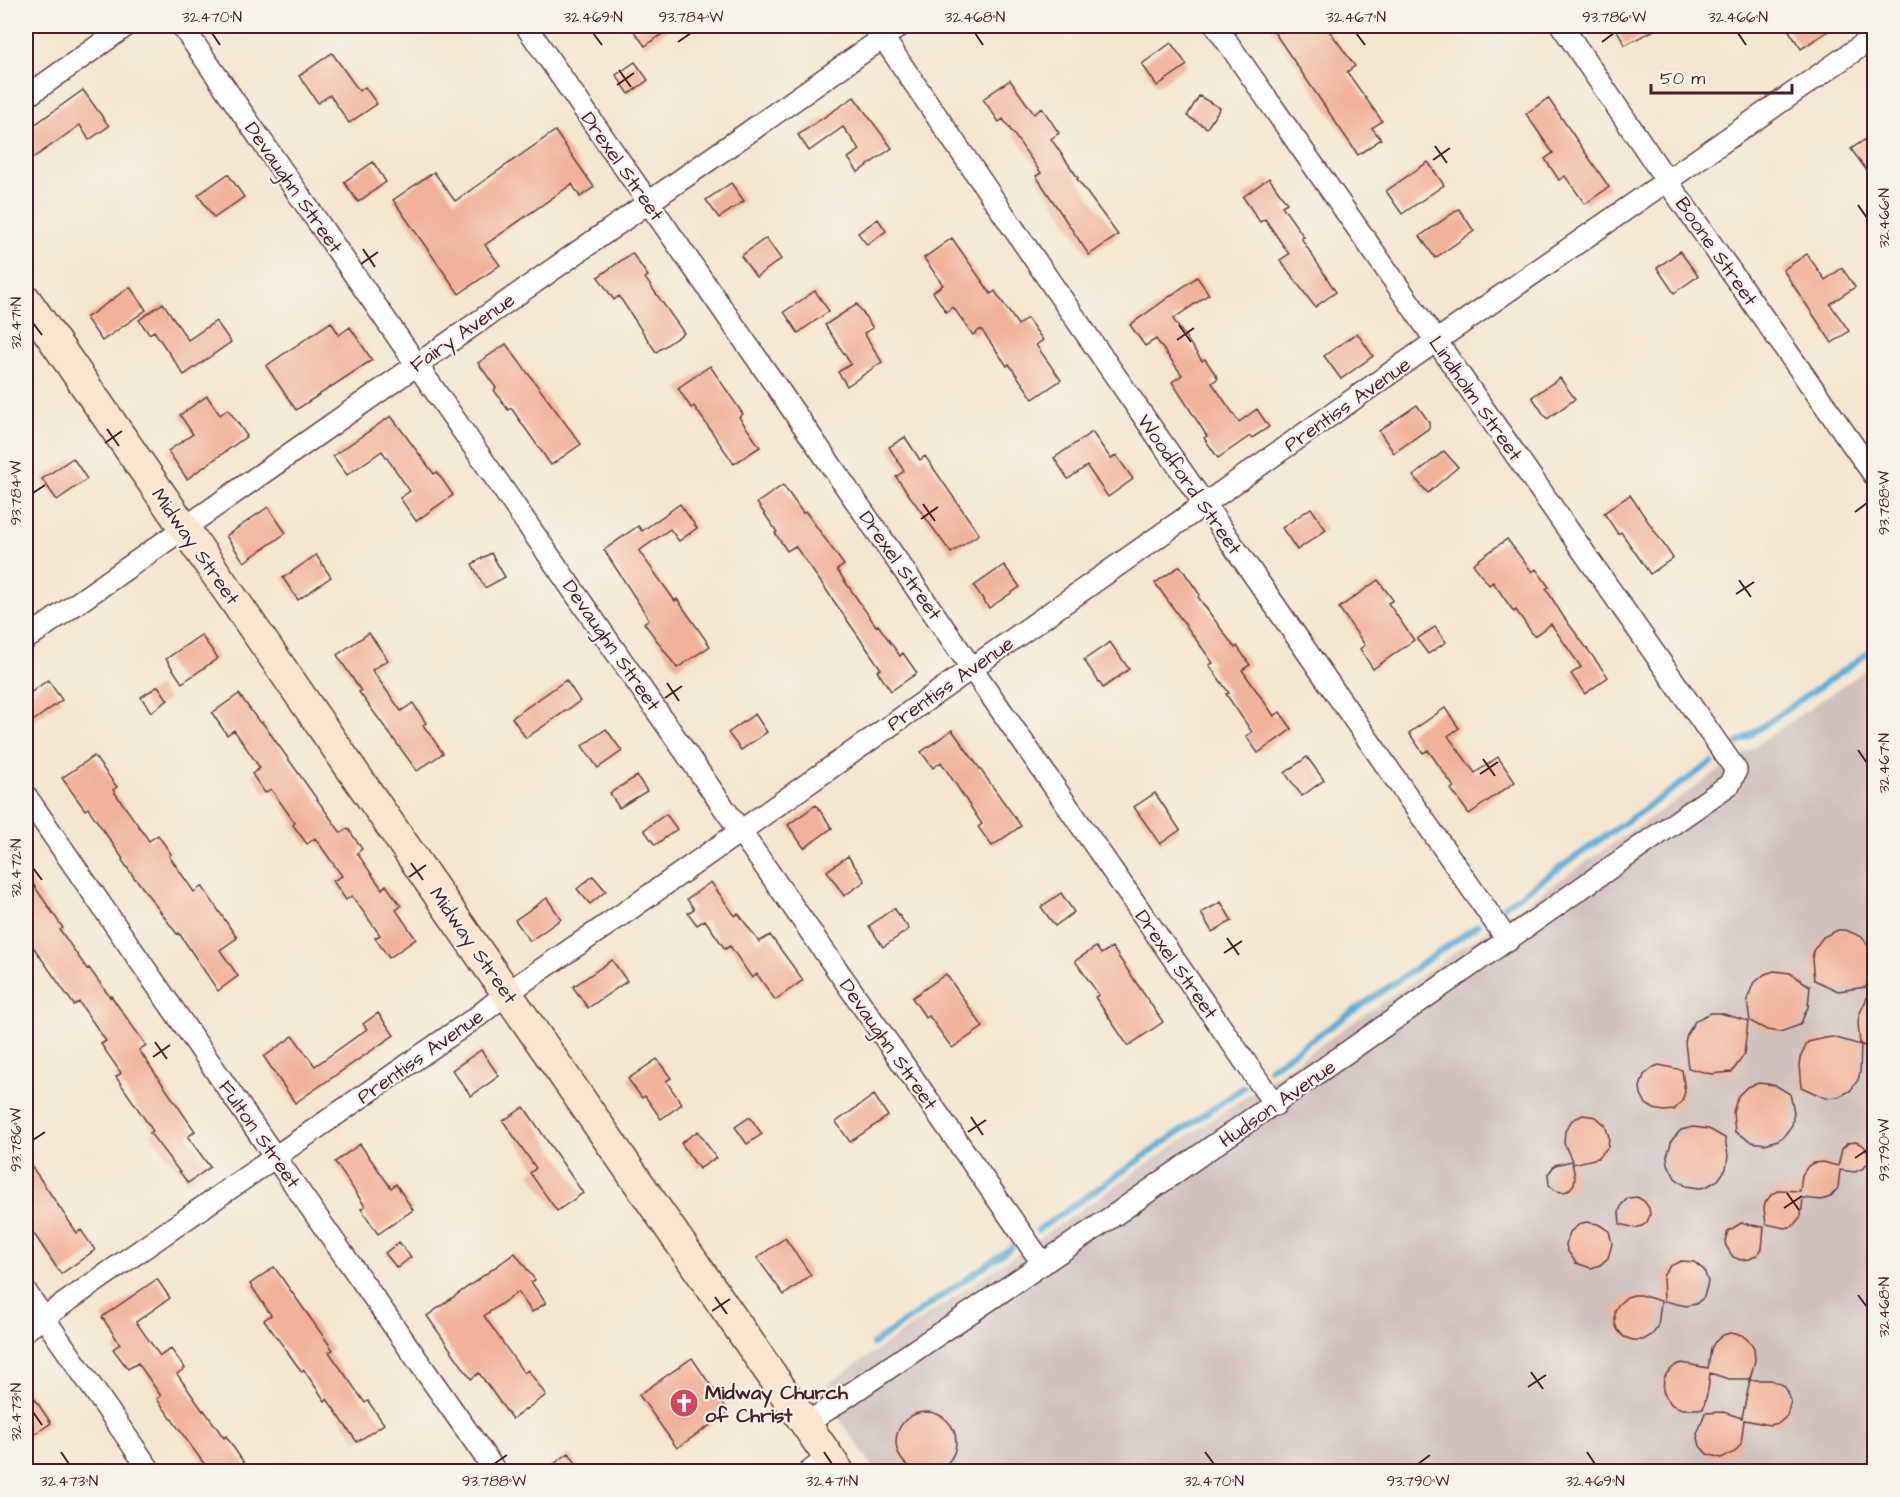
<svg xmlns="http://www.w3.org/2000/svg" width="1900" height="1497" font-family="'Architects Daughter',sans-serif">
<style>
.industrial{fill:#d0c0bc}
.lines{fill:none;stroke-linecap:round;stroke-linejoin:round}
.stream{stroke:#5fadd8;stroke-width:6}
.building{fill:#f1b299}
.street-casing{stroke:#643d44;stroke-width:24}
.secondary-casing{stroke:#643d44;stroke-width:33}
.street{stroke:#fff;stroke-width:21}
.secondary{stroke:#fce5cf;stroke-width:30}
.ticks{fill:none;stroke:#4a1f2b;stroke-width:2}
.labels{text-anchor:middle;stroke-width:4.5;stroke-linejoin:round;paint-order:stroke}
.street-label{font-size:20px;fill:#4a1f2b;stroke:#f7f3e8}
.poi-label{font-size:20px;font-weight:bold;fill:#4a1f2b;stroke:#f7f3e8;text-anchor:start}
.neatline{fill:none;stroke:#4a1f2b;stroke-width:2}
.ticks-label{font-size:15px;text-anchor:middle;fill:#4a1f2b}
</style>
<rect width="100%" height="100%" fill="#f7f3e8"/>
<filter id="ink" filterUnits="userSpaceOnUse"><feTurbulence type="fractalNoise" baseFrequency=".0167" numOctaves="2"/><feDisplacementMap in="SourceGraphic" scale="12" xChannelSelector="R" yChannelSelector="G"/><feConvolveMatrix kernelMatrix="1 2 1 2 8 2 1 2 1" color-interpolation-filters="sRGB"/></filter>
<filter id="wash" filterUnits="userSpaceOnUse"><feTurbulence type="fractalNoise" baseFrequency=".008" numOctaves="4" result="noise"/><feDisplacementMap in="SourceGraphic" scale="24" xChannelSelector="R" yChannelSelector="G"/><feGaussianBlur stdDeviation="1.35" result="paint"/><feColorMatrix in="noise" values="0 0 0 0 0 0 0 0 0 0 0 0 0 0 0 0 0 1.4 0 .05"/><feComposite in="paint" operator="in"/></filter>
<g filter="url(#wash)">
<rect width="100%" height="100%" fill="#f4e6d0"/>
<path class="industrial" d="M1874 664V1471H876L819 1390Z"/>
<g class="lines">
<path class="stream" d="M1737 744 1874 649
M1503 907 1712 762
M1269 1069 1478 925
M1038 1230 1244 1087
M873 1344 1012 1247"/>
</g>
<g id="blocks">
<path class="building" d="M643 26H674L645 46 634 31Z
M1270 26H1326L1355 66 1347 72 1382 121 1372 128 1381 139 1358 155Z
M1625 26H1662L1625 45 1617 30Z
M1797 26H1836L1801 49 1789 31Z
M1171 43 1187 65 1157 86 1142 64Z
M332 53 359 91 365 87 377 104 349 123 330 95 318 103 299 76Z
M635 62 648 80 629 94 616 75Z
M1010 80 1034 114 1042 108 1059 133 1051 139 1078 178 1077 179 1118 235 1089 255 1036 176 1041 173 1003 119 999 122 983 99Z
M83 90 109 126 89 140 80 125 26 163V131Z
M1199 96 1220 108 1207 128 1187 116Z
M854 97 892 148 858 172 848 158 860 150 843 127 809 151 798 135Z
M1548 98 1609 187 1585 204 1565 176 1559 180 1545 159 1553 153 1526 114Z
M555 131 594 187 580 197 572 184 485 245 500 265 459 294 393 200 434 172 455 201Z
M1875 133V182L1851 149Z
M373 162 386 182 358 202 344 182Z
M1428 162 1444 185 1402 214 1386 191Z
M228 174 244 197 214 218 198 195Z
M1269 178 1287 203 1282 206 1304 237 1301 238 1336 292 1315 307 1280 260 1289 254 1265 219 1260 222 1243 197Z
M731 183 744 201 719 218 706 200Z
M1459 209 1474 231 1435 258 1420 236Z
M878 219 886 231 867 245 858 233Z
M766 238 781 259 756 277 741 256Z
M952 238 991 294 995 291 1018 325 1027 318 1043 340 1036 345 1061 380 1033 399 1009 364 1007 366 981 329 973 335 953 307 946 312 933 292 943 285 924 258Z
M1680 251 1698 276 1674 293 1657 268Z
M632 253 648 276 645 278 684 333 656 352 619 296 614 300 598 277Z
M1807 254 1825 280 1842 268 1855 287 1830 304 1849 331 1832 343 1783 270Z
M1197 277 1209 294 1173 319 1202 361 1205 359 1218 378 1212 383 1239 422 1257 409 1269 427 1252 438 1250 436 1218 458 1204 438 1207 436 1172 382 1182 375 1156 339 1145 346 1130 325Z
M130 287 146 310 102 341 86 318Z
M815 291 829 311 798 333 784 312Z
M163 303 188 340 216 321 231 342 184 375 154 331 149 334 139 320Z
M857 304 873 328 864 333 882 362 847 386 838 372 851 364 825 325Z
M331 322 339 335 350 327 372 360 296 410 266 366Z
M1357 333 1373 356 1341 379 1324 356Z
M506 344 581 444 551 465 511 408 508 410 494 390 496 388 478 363Z
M710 366 743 414 739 417 760 447 734 464 694 406 691 408 678 388Z
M1560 378 1575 399 1547 419 1532 397Z
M207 396 220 415 228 409 247 436 187 479 168 451 193 434 180 415Z
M1417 405 1429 422V428L1394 453 1379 431Z
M391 416 434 474 437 472 453 495 416 521 400 498 410 491 382 451 347 475 333 456Z
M1092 432 1111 459 1116 455 1133 479 1108 497 1087 466 1068 479 1054 458Z
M905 437 920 460 925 456 979 534 951 553 896 477 904 471 889 447Z
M1444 451 1458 467 1428 493 1413 476Z
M73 458 87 479 57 500 42 479Z
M783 485 803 513 806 512 844 565 837 570 876 626 878 625 900 656 903 653 917 673 891 691 877 671 881 669 820 581 795 546 787 551 775 533 777 532 757 503Z
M1630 495 1673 558 1650 574 1621 532 1618 534 1604 513Z
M680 504 697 528 679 541 670 529 639 551 675 601 677 599 710 646 677 668 644 623 649 619 604 550 638 526 642 531Z
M268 507 286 533 244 562 226 536Z
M1311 508 1326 530 1297 550 1282 528Z
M1507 539 1532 572 1536 569 1549 587 1546 589 1563 616 1608 677 1585 694 1571 674 1581 667 1551 624 1534 636 1516 610 1514 612 1493 582 1489 585 1473 564Z
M491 553 505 577 485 588 472 564Z
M316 555 331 577 298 600 283 578Z
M1004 565 1020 587 989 608 974 586Z
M1180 566 1200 595 1198 597 1235 648 1237 646 1250 665 1242 670 1274 716 1280 712 1292 729 1258 753 1246 736 1252 732 1226 694 1229 693 1209 665 1213 663 1155 583Z
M1378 580 1393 600 1388 603 1414 640 1373 669 1360 649 1365 645 1339 608Z
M1435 627 1446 642 1428 654 1417 639Z
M369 633 388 660 372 670 401 711 413 703 426 723 423 725 443 753 417 771 359 692 361 691 337 655Z
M201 635 218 658 182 683 166 659Z
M1110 642 1129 669 1103 688 1084 660Z
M48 680 62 700 26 726V696Z
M566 680 580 701 526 738 512 718Z
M158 686 168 700 151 712 141 697Z
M239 694 260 723 262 722 341 833 348 828 362 849 357 853 382 889 386 885 401 906 396 910 416 939 389 958 375 938 380 935 352 896 346 900 333 881 342 876 315 838 307 844 293 825 295 823 271 789 265 793 252 774 260 768 234 730 227 735 212 713Z
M1445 708 1459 728 1448 736 1475 773 1498 757 1515 782 1469 814 1451 789 1454 787 1428 750 1423 753 1409 733Z
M755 714 767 732 741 750 728 733Z
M606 729 622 751 598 768 582 746Z
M952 730 1021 826 992 846 978 827 982 824 941 762 933 768 921 752Z
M94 756 117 787 113 790 149 841 158 835 171 854 169 856 194 892 202 886 237 938 220 950 238 976 218 991 179 933 177 934 136 879H135L122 860 123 859 88 808 85 810 62 778Z
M1307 757 1324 780 1302 796 1285 773Z
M637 776 647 791 619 808 610 793Z
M1155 793 1180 830 1160 844 1134 807Z
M816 805 832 828 804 848 788 825Z
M666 814 677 829 655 845 644 830Z
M848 856 865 881 844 896 827 871Z
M26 874 63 928 60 930 87 969 89 968 110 997 111 996 146 1045 139 1050 195 1131 188 1137 210 1167 188 1183 150 1133 153 1131 116 1077 121 1073 101 1044 106 1041 79 1002 74 1005 34 948 26 954Z
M593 876 606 891 590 904 577 889Z
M711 882 735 916 738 913 759 942 770 935 803 980 775 1000 757 974 752 978 730 946 725 949 705 920 697 925 688 913 694 909 687 899Z
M1061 893 1074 912 1055 926 1041 907Z
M547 898 561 919 530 941 515 920Z
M1221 902 1232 921 1212 932 1201 913Z
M894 908 909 929 883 947 869 926Z
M1838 930H1846L1862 937 1872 951 1873 966 1866 987 1838 991 1814 980 1812 960 1813 951 1823 937Z
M1096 947 1101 954 1112 947 1163 1022 1128 1046 1095 997 1099 995 1075 961Z
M612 960 627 981 588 1008 573 987Z
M1774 971 1790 973 1810 986 1808 1007 1800 1025 1780 1032 1767 1030 1750 1021 1747 1000 1753 984 1765 974Z
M946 974 983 1027 952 1048 929 1016 926 1018 912 998Z
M1875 981V1051L1860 1044 1858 1023 1859 1015Z
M378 1013 394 1035 295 1103 264 1057 293 1036 315 1066 367 1029 363 1024Z
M1711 1013H1720L1748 1021 1744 1055 1732 1072 1711 1074 1688 1068 1685 1042 1687 1034 1696 1020Z
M1833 1037 1861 1045 1860 1073 1858 1080 1850 1091 1838 1097 1825 1098 1801 1087 1799 1066 1800 1058 1808 1042 1825 1038Z
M481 1050 499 1076 471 1096 452 1070Z
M657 1059 671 1078 666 1081 682 1104 661 1119 645 1096 642 1098 628 1079Z
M1659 1065 1682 1070 1685 1092 1682 1101 1674 1110 1664 1111 1654 1109 1646 1104 1641 1094 1640 1087 1644 1075 1654 1067Z
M1759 1083 1775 1085 1790 1094 1794 1112 1792 1125 1784 1136 1778 1140 1765 1144 1752 1142 1735 1132 1733 1112 1738 1096 1747 1087Z
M874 1095 888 1116 850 1142 836 1122Z
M524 1107 583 1193 557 1211 530 1173 536 1168 503 1121Z
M1583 1115 1596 1117 1605 1125 1609 1137 1608 1147 1598 1158 1573 1164 1572 1162 1575 1177 1574 1184 1568 1191 1562 1192 1556 1191 1549 1185 1548 1174 1555 1165 1572 1161 1564 1143 1565 1131 1572 1120Z
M750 1117 762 1134 747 1144 735 1127Z
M1693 1127 1709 1129 1725 1138 1728 1156 1726 1169 1718 1180 1706 1187 1699 1188 1686 1186 1675 1178 1668 1164 1667 1156 1672 1140 1681 1130Z
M698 1131 716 1158 699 1169 681 1143Z
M1856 1142 1864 1146 1868 1152V1163L1864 1168 1855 1172 1840 1170 1838 1188 1830 1197 1822 1200 1803 1198 1801 1216 1793 1226 1785 1228 1766 1224 1764 1208 1765 1203 1771 1195 1780 1190 1800 1191 1802 1175 1808 1166 1813 1163 1823 1162 1838 1166 1842 1149 1848 1143Z
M360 1144 391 1188 396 1184 413 1210 378 1234 361 1209 365 1206 335 1162Z
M26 1158 77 1233 81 1230 95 1250 61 1274 26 1222Z
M1637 1197 1644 1201 1649 1208 1650 1215 1647 1222 1642 1226 1635 1228 1620 1224 1619 1212 1622 1204 1628 1198Z
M1586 1222 1598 1224 1609 1231 1612 1244 1608 1258 1600 1265 1591 1268 1576 1263 1567 1250 1566 1244 1570 1232 1580 1224Z
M1741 1223 1764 1227 1762 1249 1757 1255 1750 1259 1741 1260 1733 1257 1726 1246 1725 1241 1728 1231Z
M785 1238 811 1275 784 1295 757 1258Z
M399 1242 411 1257 397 1268 385 1253Z
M515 1253 535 1280 531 1282 546 1303 532 1312 518 1292 484 1316 524 1373 528 1370 546 1395 512 1419 479 1373 471 1379 427 1316Z
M1681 1261 1694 1262 1704 1270 1708 1282 1704 1297 1696 1304 1686 1306 1664 1301 1663 1276 1670 1266Z
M274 1267 333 1350 329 1352 365 1403 368 1401 384 1424 357 1442 327 1399 325 1401 304 1370 302 1372 264 1320 271 1315 250 1284Z
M157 1279 170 1298 136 1322 160 1356 171 1349 185 1368 177 1374 203 1411 204 1410 224 1438 226 1436 250 1472H210L157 1399 161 1396 138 1363 128 1369 113 1349 120 1344 102 1317Z
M1634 1295H1640L1661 1301 1658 1327 1652 1335 1643 1340H1633L1624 1337 1617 1329 1615 1323V1311L1618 1305 1627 1297Z
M1730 1333 1742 1335 1751 1343 1754 1348 1755 1360 1750 1379H1729L1710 1373 1708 1390 1703 1409H1682L1672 1405 1666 1397 1663 1391 1664 1379 1667 1373 1676 1365 1682 1363 1708 1368 1711 1349 1714 1343 1723 1335Z
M692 1358 729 1412 677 1448 639 1395Z
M1750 1380H1771L1783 1385 1787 1390 1791 1401 1787 1416 1779 1423 1770 1425 1744 1420 1741 1444 1735 1452 1721 1458 1707 1454 1700 1446 1697 1434 1705 1413 1723 1412 1742 1418Z
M26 1386 51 1423 26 1440Z
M896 1442a30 30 0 1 1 60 0a30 30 0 1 1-60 0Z
M569 1453 582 1472H543Z"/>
</g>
</g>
<g filter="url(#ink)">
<use href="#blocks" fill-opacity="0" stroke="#643d44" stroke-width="1.5"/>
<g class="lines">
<g class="street-casing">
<path id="street" d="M182 26 740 831 1043 1264
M526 26 1275 1105
M875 26 1055 289 1508 941
M1562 26 1667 181 1874 475
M26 97 126 26
M26 639 900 26
M26 796 275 1157 496 1472
M26 1292 151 1472
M26 1330 478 1016 507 993 630 909 1436 341 1874 37
M806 1424 1116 1214 1730 784 1736 770 1216 26
M809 1472 829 1457"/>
</g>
<g class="secondary-casing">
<path id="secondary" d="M26 300 839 1472"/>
</g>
<use href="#street" class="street"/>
<use href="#secondary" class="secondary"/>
</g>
</g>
<path class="ticks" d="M212 33 220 45M593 33 602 45M975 33 983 45M1356 33 1365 45M1738 33 1746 45M678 42 691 33M1602 42 1614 33M619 70 631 87M617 85 634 73M1435 146 1447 163M1433 160 1450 148M1858 205 1867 218M363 249 375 267M361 264 378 252M33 323 42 335M1179 325 1191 342M1177 340 1194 328M107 429 119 446M105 443 122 431M33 493 45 485M923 504 935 521M1855 512 1867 503M921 519 938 507M1739 580 1751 597M1736 594 1754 582M667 683 679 701M665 698 682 686M1858 750 1867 763M1483 759 1495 776M1480 774 1498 762M411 863 423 880M33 868 42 880M409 877 426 865M1227 938 1239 955M1224 953 1242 941M155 1042 167 1059M153 1057 170 1045M971 1117 983 1135M968 1132 986 1120M33 1140 45 1132M1855 1158 1867 1150M1787 1193 1799 1210M1784 1208 1802 1196M1858 1295 1867 1307M715 1297 727 1314M712 1311 730 1299M1531 1372 1543 1389M1528 1387 1546 1375M33 1412 42 1425M61 1452 69 1464M824 1452 832 1464M1205 1452 1214 1464M1587 1452 1595 1464M494 1464 507 1455M1418 1464 1430 1455"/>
<defs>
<g id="church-disc" transform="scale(1.5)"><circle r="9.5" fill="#d1495b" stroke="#f7f3e8"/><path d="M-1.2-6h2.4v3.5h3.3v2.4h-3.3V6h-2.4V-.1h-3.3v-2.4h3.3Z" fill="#fff"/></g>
</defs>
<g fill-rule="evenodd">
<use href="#church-disc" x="684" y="1403"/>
</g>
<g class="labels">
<g class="street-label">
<text transform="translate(623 166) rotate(55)" y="7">Drexel Street</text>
<text transform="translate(294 187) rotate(55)" y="7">Devaughn Street</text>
<text transform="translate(1717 251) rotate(55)" y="7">Boone Street</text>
<text transform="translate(462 332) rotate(-35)" y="7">Fairy Avenue</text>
<text transform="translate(1476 398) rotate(55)" y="7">Lindholm Street</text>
<text transform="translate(1347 404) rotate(-35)" y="7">Prentiss Avenue</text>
<text transform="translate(1190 484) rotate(55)" y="7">Woodford Street</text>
<text transform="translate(196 546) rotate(55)" y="7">Midway Street</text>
<text transform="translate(901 565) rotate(55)" y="7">Drexel Street</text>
<text transform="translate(612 645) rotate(55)" y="7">Devaughn Street</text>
<text transform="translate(950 683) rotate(-35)" y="7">Prentiss Avenue</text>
<text transform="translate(474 945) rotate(55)" y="7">Midway Street</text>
<text transform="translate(1177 964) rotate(55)" y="7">Drexel Street</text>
<text transform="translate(889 1044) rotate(55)" y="7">Devaughn Street</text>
<text transform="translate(420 1056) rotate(-35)" y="7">Prentiss Avenue</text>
<text transform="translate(1277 1103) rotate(-35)" y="7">Hudson Avenue</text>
<text transform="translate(260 1134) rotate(55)" y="7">Fulton Street</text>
</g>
<g class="poi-label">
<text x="705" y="1399">Midway Church<tspan x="705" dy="23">of Christ</tspan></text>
</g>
</g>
<rect width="1900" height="1497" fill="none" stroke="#f7f3e8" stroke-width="66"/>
<path d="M1651 84v9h141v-9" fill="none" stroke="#4a1f2b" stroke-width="3"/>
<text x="1660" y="84" font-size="18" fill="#4a1f2b" stroke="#f7f3e8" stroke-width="4.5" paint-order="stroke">50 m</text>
<rect x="33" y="33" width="1834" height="1431" class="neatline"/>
<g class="ticks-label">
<text x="212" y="22">32.470°N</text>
<text x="593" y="22">32.469°N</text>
<text x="691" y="22">93.784°W</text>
<text x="975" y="22">32.468°N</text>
<text x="1356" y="22">32.467°N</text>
<text x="1614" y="22">93.786°W</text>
<text x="1738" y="22">32.466°N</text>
<text transform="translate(1884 218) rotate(-90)" y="5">32.466°N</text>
<text transform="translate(16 323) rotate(-90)" y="5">32.471°N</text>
<text transform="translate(16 493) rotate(-90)" y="5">93.784°W</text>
<text transform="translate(1884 503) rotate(-90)" y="5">93.788°W</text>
<text transform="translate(1884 763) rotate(-90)" y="5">32.467°N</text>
<text transform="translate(16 868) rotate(-90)" y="5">32.472°N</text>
<text transform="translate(16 1140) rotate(-90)" y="5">93.786°W</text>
<text transform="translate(1884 1150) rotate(-90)" y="5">93.790°W</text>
<text transform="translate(1884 1307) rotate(-90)" y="5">32.468°N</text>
<text transform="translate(16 1412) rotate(-90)" y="5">32.473°N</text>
<text x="69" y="1486">32.473°N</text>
<text x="494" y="1486">93.788°W</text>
<text x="832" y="1486">32.471°N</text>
<text x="1214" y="1486">32.470°N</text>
<text x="1418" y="1486">93.790°W</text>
<text x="1595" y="1486">32.469°N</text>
</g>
</svg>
